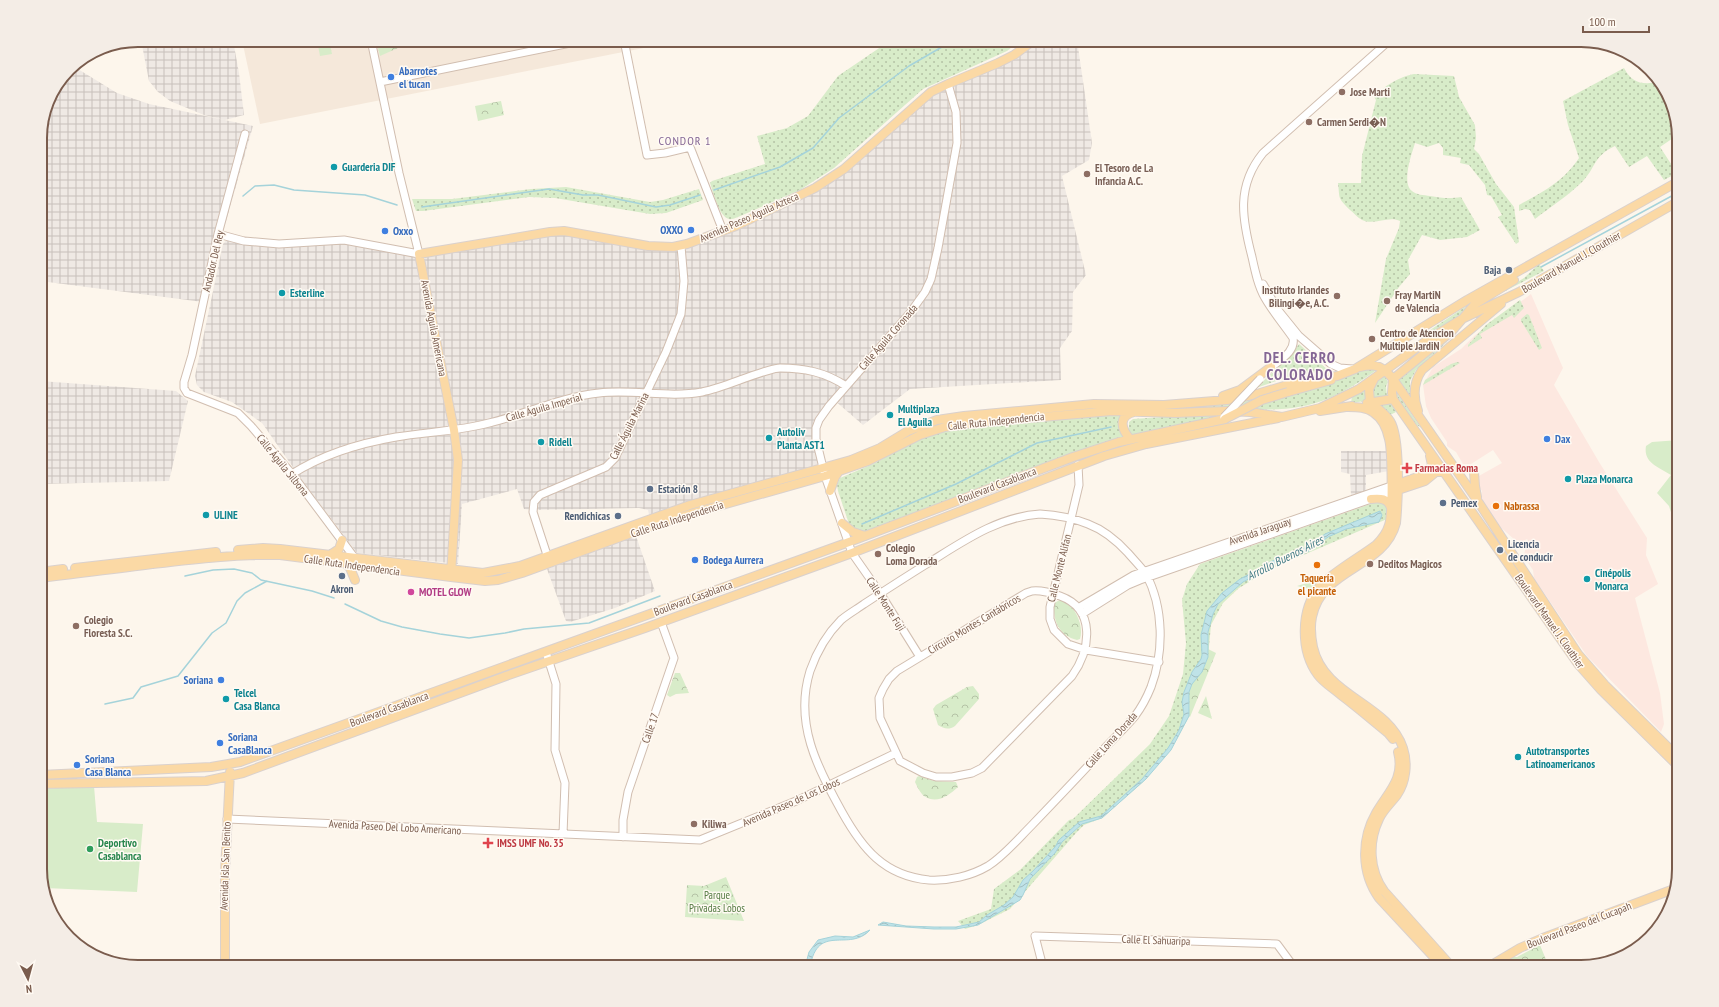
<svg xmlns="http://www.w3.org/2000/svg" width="1719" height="1007" font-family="'PT Sans Narrow',sans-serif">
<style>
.residential{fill:#f5e8da}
.commercial{fill:#fde8e0}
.industrial{fill:url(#industrial-grid)}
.grass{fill:url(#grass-dots)}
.park{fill:url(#park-crowns)}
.garden{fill:#d8ecc9}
.water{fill:url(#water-waves);stroke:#a5d3da}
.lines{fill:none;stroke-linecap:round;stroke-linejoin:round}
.stream{stroke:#a5d3da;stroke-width:1.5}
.minor-casing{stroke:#d1beb0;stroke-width:9}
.major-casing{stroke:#dad1cd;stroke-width:10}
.minor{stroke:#fff;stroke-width:7}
.major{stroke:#fbd9a5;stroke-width:8}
.minor-bridge-casing{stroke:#d1beb0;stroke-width:9;stroke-linecap:butt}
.major-bridge-casing{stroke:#dad1cd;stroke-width:10;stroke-linecap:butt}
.minor-bridge{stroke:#fff;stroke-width:7}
.major-bridge{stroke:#fbd9a5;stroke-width:8}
.shop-dot{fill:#3f7fe0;stroke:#fffaf3;stroke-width:1.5}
.education-dot{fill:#8d6e63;stroke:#fffaf3;stroke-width:1.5}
.culture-dot{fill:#0f9aa8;stroke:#fffaf3;stroke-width:1.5}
.service-dot{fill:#5c6f8a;stroke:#fffaf3;stroke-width:1.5}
.health-dot{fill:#e0444e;stroke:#fffaf3;stroke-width:1.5}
.food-dot{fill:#e8710a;stroke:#fffaf3;stroke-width:1.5}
.hotel-dot{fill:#d1479c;stroke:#fffaf3;stroke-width:1.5}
.leisure-dot{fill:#2e9e5b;stroke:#fffaf3;stroke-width:1.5}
.labels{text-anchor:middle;stroke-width:3;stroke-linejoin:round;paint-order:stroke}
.shop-label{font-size:11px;font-weight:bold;fill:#366cbe;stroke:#fffaf3;text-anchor:start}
.education-label{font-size:11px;font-weight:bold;fill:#785e54;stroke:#fffaf3;text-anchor:start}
.culture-label{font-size:11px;font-weight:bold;fill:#0d838f;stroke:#fffaf3;text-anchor:start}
.street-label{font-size:11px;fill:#7a5c4d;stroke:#fffaf3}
.service-label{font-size:11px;font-weight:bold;fill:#4e5e75;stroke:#fffaf3;text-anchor:start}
.health-label{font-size:11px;font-weight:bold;fill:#be3a42;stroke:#fffaf3;text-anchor:start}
.food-label{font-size:11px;font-weight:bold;fill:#c56008;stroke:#fffaf3;text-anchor:start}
.hotel-label{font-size:11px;font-weight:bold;fill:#b23c85;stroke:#fffaf3;text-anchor:start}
.leisure-label{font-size:11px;font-weight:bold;fill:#27864d;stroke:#fffaf3;text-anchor:start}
.park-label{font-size:11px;fill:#537a41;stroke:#fffaf3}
.neighbourhood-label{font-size:12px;letter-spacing:1px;fill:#846695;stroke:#fffaf3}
.water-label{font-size:12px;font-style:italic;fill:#437c86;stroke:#fffaf3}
.district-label{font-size:15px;font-weight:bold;letter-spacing:1px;fill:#846695;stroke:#fffaf3}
.rim{fill:none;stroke:#7a5c4d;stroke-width:2}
</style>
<defs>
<pattern id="industrial-grid" width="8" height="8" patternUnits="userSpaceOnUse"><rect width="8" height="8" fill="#efe9e4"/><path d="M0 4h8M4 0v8" fill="none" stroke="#c7c0bb"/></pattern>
<pattern id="grass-dots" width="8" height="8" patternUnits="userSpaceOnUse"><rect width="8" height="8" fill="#d8ecc9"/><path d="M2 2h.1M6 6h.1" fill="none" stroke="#b4c2a5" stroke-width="1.8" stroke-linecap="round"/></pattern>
<pattern id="park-crowns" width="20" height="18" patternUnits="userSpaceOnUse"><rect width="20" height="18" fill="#d8ecc9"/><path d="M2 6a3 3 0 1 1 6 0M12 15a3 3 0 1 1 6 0" fill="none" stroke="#b4c2a5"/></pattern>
<pattern id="water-waves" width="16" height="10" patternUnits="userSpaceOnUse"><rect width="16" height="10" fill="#bfe3e8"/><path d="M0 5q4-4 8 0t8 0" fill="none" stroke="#a0bbbe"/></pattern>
</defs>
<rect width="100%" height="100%" fill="#fdf6ec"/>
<path class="residential" d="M242 40H684L260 124Z"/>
<path class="commercial" d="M1531 294 1563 368 1554 385 1599 462 1647 538 1646 555 1658 584 1635 598 1660 693 1664 724 1661 732 1587 656 1534 578 1533 570 1524 557 1525 550 1532 546 1527 539 1523 541 1515 540 1498 525 1481 499 1482 491 1476 483 1477 477 1502 463 1493 450 1471 464H1463L1456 452 1447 446V442L1431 418 1426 406 1423 385 1433 367 1461 349 1474 336Z"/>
<path class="industrial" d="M141 40H233L239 73 244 115 225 120 204 115 170 101 158 92 149 81Z
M1039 40H1077L1092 143 1089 160 1062 176 1086 275 1073 292 1072 331 1060 348 1061 380 910 389 863 425 834 400 816 428 823 469 650 519 648 510 639 508 533 510 524 509 517 489 462 504 458 564 357 553 304 483 262 423 232 402 204 392 197 385 195 376 223 244 230 236 267 242 319 239 419 255 563 232 679 246 815 188 847 172 863 152 949 82 1017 59Z
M73 66 117 93 149 104 253 126 203 302 40 281V132L48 100 69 69Z
M40 381 176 391 188 401 169 481 40 484Z
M1341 451H1388L1389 471 1366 475V492L1351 496 1350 474 1341 472Z
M636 536 655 591 615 608 570 622 566 621 547 569Z
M1679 634V666L1671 638Z"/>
<path class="grass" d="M891 40H1021L1007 51 923 89 834 168 800 190 738 217C735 218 731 220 729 219 719 217 713 191 710 183L712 181 765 164 757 136 787 128 808 116 838 76Z
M1624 68C1632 83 1641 85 1659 82L1666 89 1679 134 1660 147 1677 173 1664 180 1647 156 1629 167 1615 146C1593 156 1596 168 1582 182 1568 196 1550 207 1535 219L1530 210 1525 209 1519 211V205C1544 191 1563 182 1579 158L1568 125 1563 101Z
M1414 74 1454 76 1459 97 1475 125 1476 138 1474 149 1479 154 1496 184 1514 207 1519 242 1516 244 1498 217 1502 215 1491 196 1487 195 1485 185 1469 165 1460 163 1461 158 1443 155V148L1439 143 1427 147 1415 143C1412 153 1401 183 1412 191 1416 195 1424 195 1430 196 1441 198 1450 199 1461 197L1480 230 1467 237 1440 240 1422 235 1408 260 1410 274 1399 287 1375 323 1386 259 1399 228 1400 221C1389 215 1374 226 1362 220 1358 218 1354 213 1350 210 1337 197 1340 199 1338 183H1361L1362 156 1376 100 1374 97C1382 87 1401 76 1414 74Z
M566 187 650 202 663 200 699 189 703 200 666 213 650 214 555 198 529 197 423 211H416L412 199H452L531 189Z
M1539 264 1544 271 1484 302 1524 278Z
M1520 300 1524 308 1514 318 1512 315 1480 334 1482 338 1468 347V345L1486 325Z
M1468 305 1457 318 1423 339 1421 336Z
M1527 314 1529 315 1542 348 1539 350 1521 321V319Z
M1448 341 1416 370 1410 381V394L1406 395 1399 381 1404 373Z
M1299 344 1329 371C1303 373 1280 379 1256 388L1293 353Z
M1457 362 1460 363 1423 385 1425 380 1451 364Z
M1378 369C1335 400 1307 412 1253 409L1271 400 1324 385 1362 370Z
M1384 375 1388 382 1386 386 1387 397 1373 399C1369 388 1376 382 1384 375Z
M1365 387V401L1351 403 1352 396Z
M1395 393H1397L1421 428 1412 421Z
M1260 396 1241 409 1204 407Z
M1385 402 1391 403 1396 412 1390 415 1378 404Z
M1227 413 1217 418 1133 436 1129 431V422L1133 419Z
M1097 416H1124C1121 426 1119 430 1125 439L866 533 850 527 838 491 837 485 840 478 873 464 920 439 937 433 987 425Z
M1379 501C1388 505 1388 511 1387 519L1271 569 1239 588 1223 603 1211 625 1208 657 1190 695 1189 716 1172 748 1144 781 1102 818 1084 825 1076 833 1010 909 978 925 965 929 958 921 991 909 994 889 1021 869 1069 820 1073 819 1150 744 1169 716 1183 674 1186 643 1182 600 1187 584 1200 564Z"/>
<path class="park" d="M317 40H329L332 54 320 56Z
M376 40H416L380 56Z
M501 101 504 115 478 121 475 106Z
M1326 577 1313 590 1297 586Z
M1060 600 1067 601C1076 611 1084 625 1080 639L1077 640C1058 635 1053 620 1054 603Z
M1208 649 1216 653 1190 717 1189 716 1190 689 1195 678 1202 672 1207 660Z
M675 673H680L689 693 676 694 670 697 667 695Z
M973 686 979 694V699L955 726C949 730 944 729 938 725L933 709 936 705 967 687Z
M1206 696 1212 719 1198 713Z
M919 776 934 781 956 782 958 787C949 795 937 805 924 796 920 793 917 786 915 782L917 777Z
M726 877 744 921 685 917 687 885 704 886Z
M1540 945 1549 967H1498L1511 957H1517Z"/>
<path class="garden" d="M1679 440V537L1669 506 1657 493 1671 475C1659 467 1643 463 1646 446L1652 442Z
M94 786 97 822 143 824 137 892 45 888 40 875V789Z"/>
<path class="water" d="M1380 511 1382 515 1379 522 1346 529 1328 537 1309 551 1270 566 1269 568 1243 582 1218 604 1213 614 1208 632V657L1202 672 1192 684 1189 692V716L1171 750 1146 779 1102 818 1082 824 1062 842 1055 853 1030 879 1023 895 1020 900 978 925 956 929H934L878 925 883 922 906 926 934 927H956L979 922 987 915 1004 905 1013 897 1023 880 1033 871 1055 847 1059 840 1079 822 1101 816 1142 779 1168 748 1179 730 1184 714 1182 702 1184 692 1192 672 1201 659 1202 655 1201 635 1207 611 1222 593 1240 579 1263 567 1265 564 1307 547 1325 534Z
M870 930C849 953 818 922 810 967H805L809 952 818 940 835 936 853 937Z"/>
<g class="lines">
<path class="stream" d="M714 190 780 167 813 148 839 118 909 66 954 40
M243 196 255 186 274 185 294 190 365 195 397 205
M422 207 549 189 583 195H598L656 207 670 205 700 195
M1541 267 1679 192
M862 524 956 484 1037 443 1111 427
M185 576 213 570 234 569 252 573 261 580 312 591 334 598
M345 604 381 621 402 627 440 634 469 638 505 633 524 629 589 623 660 596
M105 704 133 698 141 687 178 676 212 633 226 623 237 601 245 593 267 581"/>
<g class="minor-casing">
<path id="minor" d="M624 40 647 155 665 153 690 147 723 231
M380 82 585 40
M245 134 218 234 192 355 184 382V388L187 393 238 413 251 426 292 474 357 561
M218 234 244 241 279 244 344 240 419 254 399 173 371 40
M1263 284 1278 310 1299 336 1331 364 1340 368 1352 369
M1268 370C1277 361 1296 353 1293 338 1284 325 1273 312 1265 298 1258 286 1255 271 1252 257 1242 219 1236 186 1263 153L1390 40
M1078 465 1079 485 1050 607V619L1054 630 1068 644 1086 650 1159 662
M292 474C322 455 361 443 396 437 427 432 459 431 489 423 526 414 561 397 599 393 633 389 668 398 702 392 722 388 743 378 763 372 768 371 774 368 780 368 804 368 825 372 846 386
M1040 514C1056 515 1073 518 1088 524 1104 530 1117 541 1128 553 1134 560 1141 567 1146 574 1164 608 1164 652 1151 687 1147 697 1141 708 1135 716 1124 729 1112 740 1101 752 1078 777 1055 801 1032 825 1018 839 1004 856 988 866 971 876 949 881 929 880 884 876 862 848 842 812 817 767 794 723 810 671 817 651 826 635 841 620 848 614 857 609 864 604 884 591 904 578 925 565 961 543 996 517 1040 514Z
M549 561 533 512 534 502 540 495 606 467 615 458 666 352 681 314 684 281 681 246
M1032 591C1042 590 1051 593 1060 596 1096 609 1091 649 1072 676L982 768 972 773 952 777H936L923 773 900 761 880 718 879 698 883 689 889 679 897 671 1026 593Z
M1078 608 1134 575 1391 486
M1082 614 1128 585 1140 580 1391 492
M546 652 556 684 555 750 565 783 563 834
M920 657 880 593 852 553 825 476 816 439V428L819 420 829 406 910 313 925 292 931 279 938 248 957 143 956 112 948 84
M227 819 700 840 796 801 896 753
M623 837V820L628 792 674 658 661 622
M1043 967 1035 936 1277 944 1294 967"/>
</g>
<g class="major-casing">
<path id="major" d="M1514 280 1475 304 1452 331 1393 379 1392 393 1393 399 1578 664 1601 690 1679 767
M1360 367C1377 363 1383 367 1393 379L1479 503 1578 654 1605 685 1679 758
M1374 379 1369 389 1370 402C1377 408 1386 414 1390 421 1401 438 1398 502 1396 523 1384 569 1322 567 1312 617 1310 627 1311 637 1313 647 1324 697 1388 703 1403 748 1408 763 1406 782 1397 795 1391 803 1383 810 1379 819 1368 842 1369 870 1384 891L1452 967
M1288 392 1331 380
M1223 396 1240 390 1271 367
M1367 403 1393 399
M1348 407C1357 407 1367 407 1374 413 1383 419 1387 429 1389 439 1392 450 1393 514 1389 525 1387 533 1382 539 1376 545 1360 557 1333 572 1320 586 1300 609 1300 651 1318 675 1324 683 1333 688 1341 695 1357 707 1372 720 1388 733L1393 739
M1320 411 1352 406
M1418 411C1413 397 1413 383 1422 370L1501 304
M1130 439C1121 429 1118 416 1134 412
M1474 472 1475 486 1477 497
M1392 486 1426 474 1432 465 1430 456
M830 491 835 477 839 471
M1392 492 1425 481 1436 472H1443
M1371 499C1380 498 1388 498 1391 508
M842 523 853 532 865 536
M238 550 263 548 280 549 483 573 520 566 690 505 851 460 880 448 908 431 937 420 964 416 1094 404 1164 405 1227 400 1257 394 1294 383 1337 376 1355 369 1467 300 1679 181
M330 555 339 549 342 540
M346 564 350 568 355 580
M75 568 216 552
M40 572 63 569
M451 575 458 460 454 430 419 254 550 232 564 231 648 246 673 247 687 244 736 226 815 188 844 169 931 92 948 84 998 63 1014 55 1034 40
M40 578C78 573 115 569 152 564 195 559 237 554 280 555L451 577 485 581 498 580 522 573 637 531 690 514 825 476 868 461 920 435 945 427 972 423 1112 411 1175 413 1226 411 1250 412 1282 417 1320 408 1359 389 1426 341 1462 319 1519 292 1679 201
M1398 752C1405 779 1388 792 1376 813 1361 839 1361 873 1379 898L1443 967
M40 775 211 767 240 762 849 542 1073 457 1119 442 1225 419
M40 784 206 781 243 773 506 676 645 628 852 553 1104 456 1146 444 1278 418
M225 967V872L230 772
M1488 967 1520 948 1543 938 1674 889"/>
</g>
<use href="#minor" class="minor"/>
<use href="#major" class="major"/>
<g class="minor-bridge-casing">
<path id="minor-bridge" d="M1224 417 1260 379"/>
</g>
<g class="major-bridge-casing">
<path id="major-bridge" d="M1225 419 1262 400 1288 392"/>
</g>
<use href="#minor-bridge" class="minor-bridge"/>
<use href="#major-bridge" class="major-bridge"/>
</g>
<g class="shop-dot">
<circle cx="391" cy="77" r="4"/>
<circle cx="691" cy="230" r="4"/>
<circle cx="385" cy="231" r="4"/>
<circle cx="1547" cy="439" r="4"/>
<circle cx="695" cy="560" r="4"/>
<circle cx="221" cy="680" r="4"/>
<circle cx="220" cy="743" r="4"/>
<circle cx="77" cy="765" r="4"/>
</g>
<g class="education-dot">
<circle cx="1342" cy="92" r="4"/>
<circle cx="1309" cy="122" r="4"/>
<circle cx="1087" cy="174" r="4"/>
<circle cx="1337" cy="296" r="4"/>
<circle cx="1387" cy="301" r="4"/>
<circle cx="1372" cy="339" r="4"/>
<circle cx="878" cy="554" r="4"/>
<circle cx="1370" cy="564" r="4"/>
<circle cx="76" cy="626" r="4"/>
<circle cx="694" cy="824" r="4"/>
</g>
<g class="culture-dot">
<circle cx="334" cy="167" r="4"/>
<circle cx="282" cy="293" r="4"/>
<circle cx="890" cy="415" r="4"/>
<circle cx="769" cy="438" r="4"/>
<circle cx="541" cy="442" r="4"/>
<circle cx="1568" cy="479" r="4"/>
<circle cx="206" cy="515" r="4"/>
<circle cx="1587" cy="579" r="4"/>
<circle cx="226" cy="699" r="4"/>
<circle cx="1518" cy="757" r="4"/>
</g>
<g class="service-dot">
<circle cx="1509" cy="270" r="4"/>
<circle cx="650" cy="489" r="4"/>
<circle cx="1443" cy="503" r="4"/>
<circle cx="618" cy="516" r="4"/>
<circle cx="1500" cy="550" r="4"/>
<circle cx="342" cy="576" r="4"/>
</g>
<g class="health-dot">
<path d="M1405 462h4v4h4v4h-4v4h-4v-4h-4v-4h4z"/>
<path d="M486 837h4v4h4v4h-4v4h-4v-4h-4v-4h4z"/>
</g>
<g class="food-dot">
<circle cx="1496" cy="506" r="4"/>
<circle cx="1317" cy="565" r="4"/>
</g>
<circle class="hotel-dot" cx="411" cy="592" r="4"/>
<circle class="leisure-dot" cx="90" cy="849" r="4"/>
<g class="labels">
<g class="shop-label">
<text x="399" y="75">Abarrotes<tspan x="399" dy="13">el tucan</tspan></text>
<text x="683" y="234" text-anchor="end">OXXO</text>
<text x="393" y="235">Oxxo</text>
<text x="1555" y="443">Dax</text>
<text x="703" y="564">Bodega Aurrera</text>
<text x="213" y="684" text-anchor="end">Soriana</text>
<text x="228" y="741">Soriana<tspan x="228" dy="13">CasaBlanca</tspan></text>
<text x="85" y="763">Soriana<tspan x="85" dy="13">Casa Blanca</tspan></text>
</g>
<g class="education-label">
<text x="1350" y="96">Jose Marti</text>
<text x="1317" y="126">Carmen Serdi�N</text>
<text x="1095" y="172">El Tesoro de La<tspan x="1095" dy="13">Infancia A.C.</tspan></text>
<text x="1329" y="294" text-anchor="end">Instituto Irlandes<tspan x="1329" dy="13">Bilingi�e, A.C.</tspan></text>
<text x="1395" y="299">Fray MartiN<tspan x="1395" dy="13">de Valencia</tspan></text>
<text x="1380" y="337">Centro de Atencion<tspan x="1380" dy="13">Multiple JardiN</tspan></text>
<text x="886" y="552">Colegio<tspan x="886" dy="13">Loma Dorada</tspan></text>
<text x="1378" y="568">Deditos Magicos</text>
<text x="84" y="624">Colegio<tspan x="84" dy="13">Floresta S.C.</tspan></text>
<text x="702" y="828">Kiliwa</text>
</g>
<g class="culture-label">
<text x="342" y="171">Guarderia DIF</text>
<text x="290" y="297">Esterline</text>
<text x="898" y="413">Multiplaza<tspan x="898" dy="13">El Aguila</tspan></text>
<text x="777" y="436">Autoliv<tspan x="777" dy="13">Planta AST1</tspan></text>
<text x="549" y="446">Ridell</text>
<text x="1576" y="483">Plaza Monarca</text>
<text x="214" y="519">ULINE</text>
<text x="1595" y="577">Cinépolis<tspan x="1595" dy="13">Monarca</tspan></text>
<text x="234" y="697">Telcel<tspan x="234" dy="13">Casa Blanca</tspan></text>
<text x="1526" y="755">Autotransportes<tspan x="1526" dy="13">Latinoamericanos</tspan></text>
</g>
<g class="street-label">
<text transform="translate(749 217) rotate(-24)" y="4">Avenida Paseo Aguila Azteca</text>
<text transform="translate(213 261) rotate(-77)" y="4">Andador Del Rey</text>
<text transform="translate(1571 262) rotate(-30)" y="4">Boulevard Manuel J. Clouthier</text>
<text transform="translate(434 328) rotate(79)" y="4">Avenida Aguila Americana</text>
<text transform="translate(888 337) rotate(-49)" y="4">Calle Águila Coronada</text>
<text transform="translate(544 407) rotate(-16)" y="4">Calle Águila Imperial</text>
<text transform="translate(996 421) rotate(-6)" y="4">Calle Ruta Independencia</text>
<text transform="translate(629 426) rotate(-63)" y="4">Calle Águila Marina</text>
<text transform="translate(283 465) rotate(51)" y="4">Calle Águila Silbona</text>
<text transform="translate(997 485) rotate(-21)" y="4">Boulevard Casablanca</text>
<text transform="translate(677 519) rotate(-18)" y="4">Calle Ruta Independencia</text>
<text transform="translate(1260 531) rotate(-19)" y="4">Avenida Jaraguay</text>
<text transform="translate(352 565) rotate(8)" y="4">Calle Ruta Independencia</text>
<text transform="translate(1059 568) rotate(-76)" y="4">Calle Monte Alifan</text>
<text transform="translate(693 598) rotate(-20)" y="4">Boulevard Casablanca</text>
<text transform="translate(886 604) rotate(57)" y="4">Calle Monte Fuji</text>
<text transform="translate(1550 621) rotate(55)" y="4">Boulevard Manuel J. Clouthier</text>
<text transform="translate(974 624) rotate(-31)" y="4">Circuito Montes Cantábricos</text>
<text transform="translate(389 709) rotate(-20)" y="4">Boulevard Casablanca</text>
<text transform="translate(650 728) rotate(-71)" y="4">Calle 17</text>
<text transform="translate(1111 740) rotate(-48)" y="4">Calle Loma Dorada</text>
<text transform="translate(791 802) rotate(-24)" y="4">Avenida Paseo de Los Lobos</text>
<text transform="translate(395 827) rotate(3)" y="4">Avenida Paseo Del Lobo Americano</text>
<text transform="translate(225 866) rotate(-88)" y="4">Avenida Isla San Benito</text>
<text transform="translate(1579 925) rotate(-21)" y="4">Boulevard Paseo del Cucapah</text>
<text transform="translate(1156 940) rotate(2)" y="4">Calle El Sahuaripa</text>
</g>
<g class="service-label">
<text x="1501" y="274" text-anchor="end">Baja</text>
<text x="658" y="493">Estación 8</text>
<text x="1451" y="507">Pemex</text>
<text x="610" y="520" text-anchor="end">Rendichicas</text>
<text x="1508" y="548">Licencia<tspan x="1508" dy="13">de conducir</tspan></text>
<text x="342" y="593" text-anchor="middle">Akron</text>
</g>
<g class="health-label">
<text x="1415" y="472">Farmacias Roma</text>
<text x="497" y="847">IMSS UMF No. 35</text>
</g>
<g class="food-label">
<text x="1504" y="510">Nabrassa</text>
<text x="1317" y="582" text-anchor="middle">Taquería<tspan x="1317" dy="13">el picante</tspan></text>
</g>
<g class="hotel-label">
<text x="419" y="596">MOTEL GLOW</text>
</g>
<g class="leisure-label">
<text x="98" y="847">Deportivo<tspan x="98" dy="13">Casablanca</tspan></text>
</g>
<g class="park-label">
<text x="717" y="899">Parque<tspan x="717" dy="13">Privadas Lobos</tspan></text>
</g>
<g class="neighbourhood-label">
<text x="685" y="145">CONDOR 1</text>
</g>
<g class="water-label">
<text transform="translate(1285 558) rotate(-27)" y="4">Arrollo Buenos Aires</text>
</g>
<g class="district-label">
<text x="1300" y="363">DEL. CERRO<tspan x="1300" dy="17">COLORADO</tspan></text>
</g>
</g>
<path d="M0 0H1719V1007H0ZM138 47H1581A91 91 0 0 1 1672 138V869A91 91 0 0 1 1581 960H138A91 91 0 0 1 47 869V138A91 91 0 0 1 138 47Z" fill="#f4ede6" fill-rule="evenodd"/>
<path class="rim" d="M138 47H1581A91 91 0 0 1 1672 138V869A91 91 0 0 1 1581 960H138A91 91 0 0 1 47 869V138A91 91 0 0 1 138 47Z"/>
<g transform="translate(28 979) rotate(174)" stroke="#fffaf3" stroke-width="3" paint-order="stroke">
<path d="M0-3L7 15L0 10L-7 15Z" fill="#7a5c4d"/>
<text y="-6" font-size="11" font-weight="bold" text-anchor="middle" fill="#7a5c4d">N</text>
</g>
<path d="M1583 26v6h66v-6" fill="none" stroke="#7a5c4d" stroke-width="2"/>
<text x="1589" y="26" font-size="12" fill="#7a5c4d" stroke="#fffaf3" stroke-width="3" paint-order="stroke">100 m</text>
</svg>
